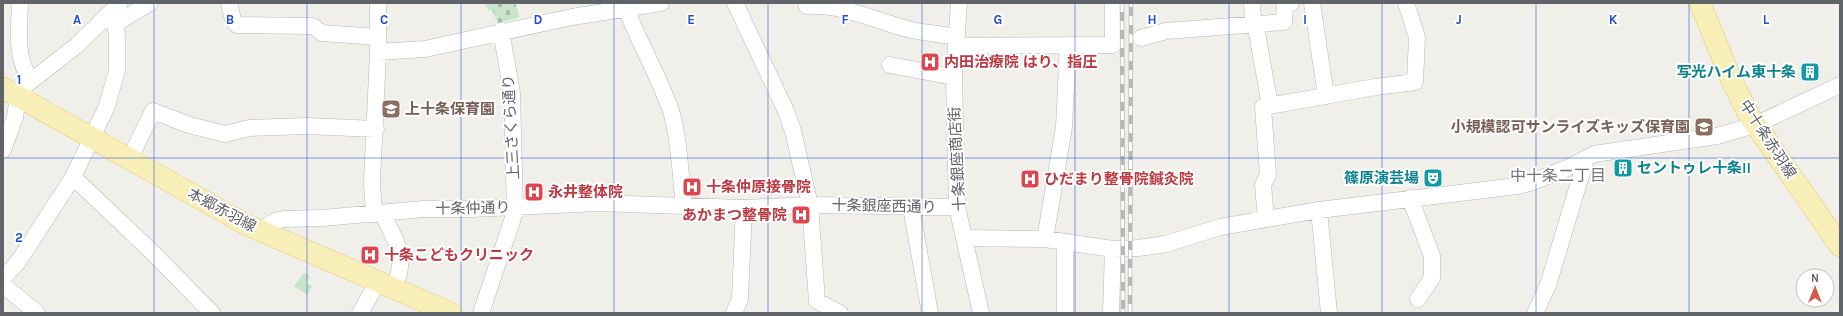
<svg xmlns="http://www.w3.org/2000/svg" width="1843" height="316" font-family="Karla,'Noto Sans JP',sans-serif">
<style>
.cemetery{fill:url(#cemetery-stones)}
.park{fill:#c8e4ca}
.lines{fill:none;stroke-linecap:round;stroke-linejoin:round}
.minor-casing{stroke:#b5b8bb;stroke-width:17}
.major-casing{stroke:#e3c86f;stroke-width:22}
.minor{stroke:#fff;stroke-width:16}
.major{stroke:#f7efb7;stroke-width:21}
.rail-casing{stroke:#b6b7b7;stroke-width:4.5}
.rail{stroke:#fff;stroke-width:3;stroke-dasharray:9;stroke-linecap:butt}
.grid{fill:none;stroke:#1d4ed8;stroke-width:1;stroke-opacity:0.55}
.labels{text-anchor:middle;stroke-width:4;stroke-linejoin:round;paint-order:stroke}
.health-label{font-size:15px;font-weight:bold;fill:#be3a42;stroke:#fff;text-anchor:start}
.culture-label{font-size:15px;font-weight:bold;fill:#0d838f;stroke:#fff;text-anchor:end}
.education-label{font-size:15px;font-weight:bold;fill:#785e54;stroke:#fff;text-anchor:start}
.street-label{font-size:15px;fill:#606367;stroke:#fff}
.neighbourhood-label{font-size:16px;fill:#717479;stroke:#fff}
.grid-label{font-size:13px;text-anchor:middle;font-weight:bold;fill:#1d4ed8;stroke:#fff;stroke-width:4;stroke-linejoin:round;paint-order:stroke}
</style>
<defs>
<pattern id="cemetery-stones" width="16" height="16" patternUnits="userSpaceOnUse"><rect width="16" height="16" fill="#c8e4ca"/><path d="M2 7V4a2 2 0 0 1 4 0v3zM10 15v-3a2 2 0 0 1 4 0v3z" fill="#a6bca8"/></pattern>
</defs>
<rect width="100%" height="100%" fill="#f0efe9"/>
<path class="cemetery" d="M485 3H515L520 17 498 23 492 10H488Z"/>
<path class="park" d="M304 273 310 276 306 283 312 286 307 295 294 286Z"/>
<g class="lines">
<g class="minor-casing">
<path id="minor" d="M20 3C19 28 15 60 31 80
M229 3 233 20 237 25 313 26 322 33 378 37
M735 3 786 111 793 131 810 205 817 301 840 313
M806 3 807 6C844 4 876 21 911 30 926 33 941 34 956 37
M959 3 954 77 957 207 981 313
M1252 3 1253 19 1256 27 1270 106
M1312 3 1326 96
M626 8C639 43 659 76 671 111 680 141 680 175 684 205
M115 24 150 3
M1141 38 1166 31 1284 22 1285 4 1291 3
M956 46 1113 45V3
M378 52 425 49 572 17 661 3
M890 65 954 77
M3 150 15 117 18 97 26 85 76 46 120 3
M129 160 153 111 189 125 225 134 249 128 308 126 376 129
M73 177 152 252 212 313
M1410 198 1432 256V278L1418 299
M911 207 930 313
M1319 210 1329 313
M382 213C397 244 408 254 394 289
M374 214 372 182 378 52V3
M1266 219 1263 185 1268 175 1263 107 1375 87 1415 82 1417 37 1406 3
M260 231 275 221 284 219 322 218 424 209H471L598 203 744 208 810 205 957 207
M964 238 1045 239 1113 249 1138 248 1166 244 1220 227 1319 210 1517 186 1530 183 1567 168 1594 154 1717 136 1755 125 1840 85
M1045 239 1064 127 1068 45
M3 278 18 262 73 177 107 106 117 70V36L115 24 107 17
M3 285 37 313
M360 313 378 282
M481 313 515 212 512 93 501 31
M734 313 740 299 744 208
M1065 313V243
M1111 313 1113 249
M1535 313 1548 285 1586 159"/>
</g>
<g class="major-casing">
<path id="major" d="M1700 3 1731 79 1749 115 1840 246
M3 88 247 225 451 313"/>
</g>
<use href="#minor" class="minor"/>
<use href="#major" class="major"/>
<g class="rail-casing">
<path id="rail" d="M1122 3 1123 313
M1130 313 1131 3"/>
</g>
<use href="#rail" class="rail"/>
</g>
<path class="grid" d="M154 3V313M307 3V313M461 3V313M614 3V313M768 3V313M922 3V313M1075 3V313M1229 3V313M1382 3V313M1536 3V313M1689 3V313M3 158H1840"/>
<defs>
<g id="hospital-square" transform="scale(1)"><rect x="-9" y="-9" width="18" height="18" rx="4" fill="#e0444e" stroke="#fff"/><path d="M-5-5h3v3.5h4V-5h3V5h-3V1.5h-4V5h-3Z" fill="#fff"/></g>
<g id="building-square" transform="scale(1)"><rect x="-9" y="-9" width="18" height="18" rx="4" fill="#0f9aa8" stroke="#fff"/><path d="M-4-6H4V6H1V3H-1V6H-4ZM-2.5-4.3h1.7v1.8h-1.7ZM.8-4.3h1.7v1.8H.8ZM-2.5-1h1.7V.8h-1.7ZM.8-1h1.7V.8H.8Z" fill="#fff"/></g>
<g id="school-square" transform="scale(1)"><rect x="-9" y="-9" width="18" height="18" rx="4" fill="#8d6e63" stroke="#fff"/><path d="M0-5L7-2L0 1L-7-2ZM-4 1L0 2.5L4 1V4Q0 6-4 4Z" fill="#fff"/></g>
<g id="theatre-square" transform="scale(1)"><rect x="-9" y="-9" width="18" height="18" rx="4" fill="#0f9aa8" stroke="#fff"/><path d="M-5-5.5Q0-4 5-5.5V0Q5 5 0 6Q-5 5-5 0ZM-3.3-2.5H-1v1.5H-3.3ZM1-2.5H3.3v1.5H1ZM-2.8 1Q0 5.5 2.8 1Z" fill="#fff"/></g>
</defs>
<g fill-rule="evenodd">
<use href="#hospital-square" x="930" y="62"/>
<use href="#building-square" x="1810" y="72"/>
<use href="#school-square" x="391" y="109"/>
<use href="#school-square" x="1704" y="127"/>
<use href="#building-square" x="1623" y="168"/>
<use href="#theatre-square" x="1433" y="178"/>
<use href="#hospital-square" x="1030" y="179"/>
<use href="#hospital-square" x="692" y="187"/>
<use href="#hospital-square" x="534" y="192"/>
<use href="#hospital-square" x="801" y="215"/>
<use href="#hospital-square" x="370" y="255"/>
</g>
<g class="labels">
<g class="health-label">
<text x="944" y="67">内田治療院 はり、指圧</text>
<text x="1044" y="184">ひだまり整骨院鍼灸院</text>
<text x="706" y="192">十条仲原接骨院</text>
<text x="548" y="197">永井整体院</text>
<text x="787" y="220" text-anchor="end">あかまつ整骨院</text>
<text x="384" y="260">十条こどもクリニック</text>
</g>
<g class="culture-label">
<text x="1796" y="77">写光ハイム東十条</text>
<text x="1637" y="173" text-anchor="start">セントゥレ十条II</text>
<text x="1419" y="183">篠原演芸場</text>
</g>
<g class="education-label">
<text x="405" y="114">上十条保育園</text>
<text x="1690" y="132" text-anchor="end">小規模認可サンライズキッズ保育園</text>
</g>
<g class="street-label">
<text transform="translate(511 127) rotate(-93)" y="5">上三さくら通り</text>
<text transform="translate(1768 139) rotate(57)" y="5">中十条赤羽線</text>
<text transform="translate(957 159) rotate(-93)" y="5">十条銀座商店街</text>
<text transform="translate(884 206) rotate(1)" y="5">十条銀座西通り</text>
<text transform="translate(473 208) rotate(-1)" y="5">十条仲通り</text>
<text transform="translate(222 210) rotate(28)" y="5">本郷赤羽線</text>
</g>
<g class="neighbourhood-label">
<text x="1558" y="181">中十条二丁目</text>
</g>
</g>
<g class="grid-label">
<text x="77" y="24">A</text>
<text x="230" y="24">B</text>
<text x="384" y="24">C</text>
<text x="538" y="24">D</text>
<text x="691" y="24">E</text>
<text x="845" y="24">F</text>
<text x="998" y="24">G</text>
<text x="1152" y="24">H</text>
<text x="1305" y="24">I</text>
<text x="1459" y="24">J</text>
<text x="1613" y="24">K</text>
<text x="1766" y="24">L</text>
<text x="19" y="84">1</text>
<text x="19" y="242">2</text>
</g>
<rect width="1843" height="316" fill="none" stroke="#606367" stroke-width="8"/>
<g transform="translate(1815 288)"><circle r="19" fill="#ffffff" stroke="#bfc1c2"/>
<path d="M0-3L7 15L0 10L-7 15Z" fill="#d75a47"/>
<text y="-6" font-size="11" font-weight="bold" text-anchor="middle" fill="#606367">N</text>
</g>
</svg>
